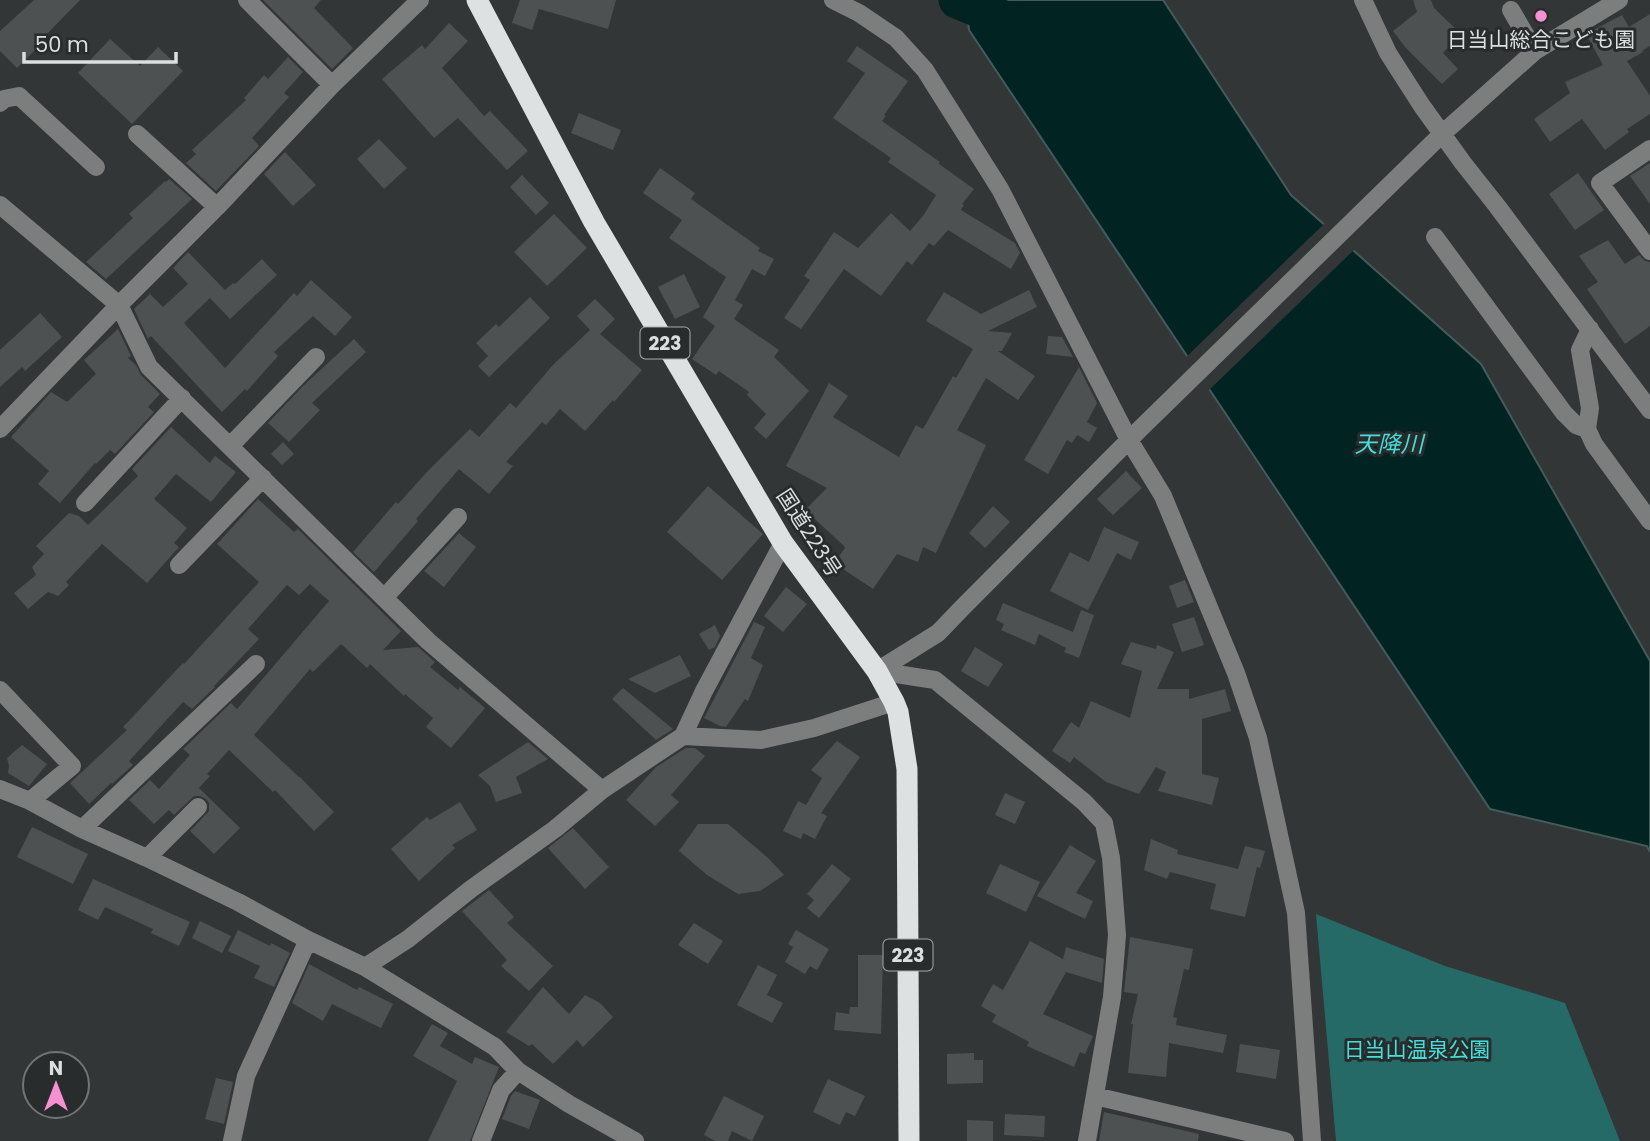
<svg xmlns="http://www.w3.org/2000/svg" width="1650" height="1141" font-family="Poppins,'Noto Sans JP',sans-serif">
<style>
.green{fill:#266a68}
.water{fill:#012322;stroke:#435b5b;stroke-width:2}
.pier{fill:#333636}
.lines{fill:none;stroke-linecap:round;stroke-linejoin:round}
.river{stroke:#012322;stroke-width:37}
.building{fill:#4e5151}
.minor{stroke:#7c7e7d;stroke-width:18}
.highway{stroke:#dde1e1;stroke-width:21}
.poi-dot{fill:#f590d1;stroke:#292c2c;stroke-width:2.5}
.labels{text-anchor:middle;stroke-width:6;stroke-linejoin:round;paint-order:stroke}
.shield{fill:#292c2c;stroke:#a7a9a9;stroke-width:2}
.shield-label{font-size:19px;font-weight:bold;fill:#dddfdf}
.poi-label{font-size:21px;fill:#dddfdf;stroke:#292c2c}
.street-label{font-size:21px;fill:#dddfdf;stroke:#292c2c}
.park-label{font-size:21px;fill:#45dfda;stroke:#292c2c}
.water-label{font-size:23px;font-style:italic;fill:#44deda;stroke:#292c2c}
</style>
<rect width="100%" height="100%" fill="#333636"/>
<path class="green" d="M1316 914 1445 966 1565 1003 1620 1141H1336Z"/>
<path class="water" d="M966 0H1163L1291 195 1481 364 1650 661V852L1647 846 1490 809 969 30Z"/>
<path class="pier" d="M1326 222 1356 248 1207 392 1184 359Z"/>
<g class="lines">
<path class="river" d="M957 0 1011 22"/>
</g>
<path class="building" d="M34 0H80L41 40 43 42 17 68 0 51V31Z
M263 0H321L314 8 353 48 332 69Z
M520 0H616L608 29 539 9 532 30 512 23Z
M1413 0H1431L1434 8 1461 34 1443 53 1458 69 1442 84 1405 47 1393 31 1417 12Z
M1650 14V46L1642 51 1643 52 1627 61 1650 96V114L1627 129 1629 132 1605 150 1582 119 1550 142 1534 119 1570 93 1565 82 1603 65 1586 34 1622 15 1629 27Z
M449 23 468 41 442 68 484 116 490 111 528 151 507 170 458 118 434 138 382 79 422 45 425 49Z
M110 39 140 66 158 47 183 71 132 124 78 73Z
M857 46 908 81 884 115 886 116 882 121 940 162 939 164 974 189 962 204 964 205 961 210 1015 243 1020 253 1011 269 948 230 934 246 929 243 912 265 907 261 881 296 844 269 801 329 784 318 810 280 804 276 834 232 858 248 891 213 910 231 923 216 936 195 888 162 891 158 833 118 865 73 847 61Z
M288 57 303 72 284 93 289 97 252 138 259 146 216 191 186 163 196 154 192 150 246 100 244 98 264 75 268 79Z
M579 113 621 130 613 150 571 133Z
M379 139 407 168 384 189 357 159Z
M285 152 316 185 293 206 264 174Z
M1650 163V204L1630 176Z
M660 168 695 193 691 199 760 248 758 251 774 259 765 276 752 269 735 300 743 305 734 319 779 350 774 357 809 391 766 439 754 428 766 414 747 395 749 392 719 371 716 375 692 359 715 326 703 317 726 277 669 238 682 220 643 193Z
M1578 173 1604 210 1575 230 1549 194Z
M522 175 549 203 536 215 510 187Z
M169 179 192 199 106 279 86 262 133 218 129 214 165 181 166 182Z
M554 214 587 248 547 286 514 252Z
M1608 240 1625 264 1639 255 1645 261 1650 262V326L1625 344 1587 289 1598 282 1579 256Z
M188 252 225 290 233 283 235 284 262 259 277 275 230 319 210 298 184 323 225 368 294 293 297 296 311 280 352 317 335 336 313 316 274 352 278 356 247 391 245 389 222 412 151 336 148 339 134 309 150 294 163 307 188 284 173 268Z
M684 274 700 307 675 319 658 287Z
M1029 290 1037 307 988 331 1012 333 1002 351H998L1035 376 1018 400 986 378 957 430 986 445 936 553 923 547 918 562 897 554 873 589 834 563 845 548 844 546 805 510 827 488 786 466 829 383 848 396 833 417 899 457 916 425 923 429 953 376 956 378 973 349 926 321 944 292 981 314Z
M530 297 550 318 489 377 478 366 488 356 476 343 496 324 499 327Z
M595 299 615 319 600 334 642 370 614 402 613 400 585 431 560 409 546 425 542 422 506 462 513 466 489 494 459 469 416 519 418 521 374 572 353 552 396 502 398 504 426 473 470 429 479 437 510 403 516 408 553 365 590 330 577 316Z
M40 313 62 337 25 371 22 367 0 387V350Z
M118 329 131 356 128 358 136 365 141 375 160 394 148 407 154 412 115 454 110 450 96 464 95 463 60 503 38 484 49 471 11 437 51 392 67 402 96 374 84 360Z
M1048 336 1062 337 1073 357 1046 354Z
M354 339 366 352 312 403 320 410 289 442 268 423 303 386Z
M1079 367 1097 403 1087 422 1097 428 1089 442 1077 435 1072 443 1067 440 1048 474 1024 460Z
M171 427 210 463 215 456 236 472 211 502 176 474 154 499 187 528 174 543 179 547 147 583 102 544 66 582 69 585 58 596 48 592 28 609 14 593 36 575 32 567 44 554 36 546 69 513 79 516 88 525 138 476 132 469Z
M283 442 294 454 282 465 271 454Z
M1126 471 1142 488 1113 515 1097 499Z
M708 486 763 534 722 580 667 532Z
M258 499 294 532 298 529 401 631 383 650 418 647 435 662 430 667 458 690 460 687 485 708 451 748 426 727 433 718 405 694 404 696 370 664 367 668 341 644 313 672 310 669 254 735 299 777H300L334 812 314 831 275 790 273 792 229 750 207 774 210 776 199 788 240 828 214 854 190 831 209 811V803L206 799 200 796H194L174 815 169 810 154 824 129 800 150 780 159 789 190 755 183 749 231 703 237 709 329 601 310 584 299 595 287 585 248 629 259 639 214 686 215 687 192 709 183 702 129 761 133 765 112 784 111 783 89 804 70 783 127 730 123 727 183 663 184 664 259 582 217 544Z
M993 506 1010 522 985 548 969 533Z
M1104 527 1139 542 1131 560 1117 553 1088 610 1050 591 1070 552 1089 562Z
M459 533 476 547 444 587 424 571Z
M1185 580 1194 602 1177 608 1169 586Z
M786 587 807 604 783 632 764 616Z
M1003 603 1073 632 1081 610 1094 615 1079 658 1064 652 1066 648 1039 634 1035 645 1001 630 1004 624 996 620Z
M1194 617 1204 645 1182 652 1172 624Z
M754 622 765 627 751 658 763 665 748 701 745 699 726 727 720 726 704 718Z
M715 625 720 636 715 647 709 650 699 634Z
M1131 642 1156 649 1157 645 1174 652 1157 689H1189V699L1225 689 1231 711 1202 719V774L1219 778 1212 805 1158 791 1166 772 1156 767 1139 794 1106 782 1074 757 1070 763 1052 751 1071 722 1079 728 1091 701 1130 718 1142 671 1121 664Z
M975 647 1003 664 988 687 961 671Z
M680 655 691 676 655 693 628 679Z
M623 688 673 729 656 740 612 699Z
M837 741 860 757 821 813 827 816 815 839 803 833 801 839 783 831 798 801 806 805 822 778 811 770Z
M528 742 548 759 516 777 522 793 496 802 490 786 478 775Z
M22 745 47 764 29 786 8 773 9 766 7 758Z
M686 748H695L705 756 671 795 679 802 655 826 626 800 656 767Z
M1005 793 1025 802 1015 824 995 815Z
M460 802 477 830 452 845 455 848 419 881 391 849 427 817 430 820Z
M698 824H728L768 858 784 875 760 891 738 894 707 875 679 851Z
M32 827 88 854 73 884 17 857Z
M573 828 609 867 585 889 548 848Z
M1151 839 1178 850 1177 854 1238 869 1245 846 1265 851 1260 868 1257 867 1245 917 1210 909 1216 884 1170 872 1167 879 1144 870Z
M1070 845 1096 861 1076 893 1093 901 1085 919 1037 896Z
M832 864 851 879 819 918 807 908 814 900 807 894Z
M1000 864 1040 882 1026 912 986 893Z
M93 879 190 922 179 946 151 933 153 929 105 907 98 920 78 910Z
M489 890 514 917 507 923 553 966 529 991 501 966 507 960 462 911Z
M200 921 231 936 222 953 192 938Z
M694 923 723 941 708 964 678 945Z
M238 930 270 946 271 943 290 953 274 987 254 978 260 966 228 951Z
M796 930 829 949 817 970 810 966 805 974 785 962 793 947 788 944Z
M1130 937 1193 949 1189 970 1184 969 1173 1017 1177 1018 1176 1025 1227 1035 1223 1053 1169 1043 1166 1077 1128 1073 1133 1024H1131L1138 994 1124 992Z
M1030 941 1063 959 1066 947 1104 959 1102 983 1066 972 1043 1014 1093 1036 1085 1054 1080 1052 1074 1067 1027 1046 1029 1042 992 1022 996 1015 981 1006 993 984 1003 990Z
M858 955H883L881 1034 834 1030 836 1012 849 1014 850 1007H858Z
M309 964 357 990 359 987 393 1004 381 1028 332 1004 323 1021 292 1003Z
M758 965 777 975 767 995 783 1003 772 1023 737 1005Z
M543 987 569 1014 585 995 600 1003 613 1017 583 1047 577 1040 553 1064 532 1044 529 1046 506 1032Z
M432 1024 448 1033 440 1046 472 1064 475 1057 499 1067 470 1141H428L457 1081 413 1056Z
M1240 1044 1280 1050 1276 1079 1236 1072Z
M974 1053V1060H983V1083L947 1084V1054Z
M216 1078 233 1082 224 1124 205 1119Z
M828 1079 865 1096 855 1116 846 1112 840 1125 813 1112Z
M515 1091 540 1100 529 1129 502 1119 511 1096Z
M724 1096 764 1116 752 1141 732 1131 728 1141H715L704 1135Z
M1104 1112 1199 1134 1198 1141H1099Z
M1005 1114 1045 1116 1044 1137 1004 1135Z
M967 1120 993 1121V1141H967Z"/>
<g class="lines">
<path class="minor" d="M247 0 332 85
M833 0 859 13 896 38 925 70 1000 189 1129 440 1163 496 1236 673 1258 738 1296 913 1312 1141
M1363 0 1388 53 1422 106 1463 163 1497 206 1650 410
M1511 10 1535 51
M0 103 4 99 19 96 96 167
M137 134 217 207
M1650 149 1600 183 1650 251
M0 205 119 305 149 367 428 641 602 790
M1435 237 1564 413 1576 425 1587 429 1594 444 1650 521
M0 429 119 305 217 207 332 85 420 0
M1587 429 1590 408 1580 350 1590 329
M230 446 316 357
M85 503 182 398
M179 565 263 478
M384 598 458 517
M877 671 938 633 963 607 1141 428 1442 134 1535 51 1619 0
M877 671 935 680 1084 802 1104 823 1111 858 1117 935 1112 997 1087 1141
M0 690 72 766 30 801
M683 736 761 740 814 728 894 702
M0 789 30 801 82 829 147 858 238 902 308 940 365 967 495 1047 518 1071 569 1104 635 1141
M82 829 256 664
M147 858 198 807
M365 967 408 939 471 889 555 829 602 790 683 736 704 691 783 543
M1095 1096 1285 1141
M232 1141 246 1076 308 940
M481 1141 501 1090 518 1071"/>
<path class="highway" d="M477 0 594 222 783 543 877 671 894 702 898 712 907 769 909 1141"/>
</g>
<circle class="poi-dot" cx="1541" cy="16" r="7"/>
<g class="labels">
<g class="shield">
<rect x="640.5" y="327.5" width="49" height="31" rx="5"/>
<rect x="883.5" y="939.5" width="49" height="31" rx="5"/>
</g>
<g class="shield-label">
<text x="665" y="350">223</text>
<text x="908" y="962">223</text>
</g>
<g class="poi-label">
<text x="1541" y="47">日当山総合こども園</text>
</g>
<g class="street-label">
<text transform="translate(809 533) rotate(57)" y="7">国道223号</text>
</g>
<g class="park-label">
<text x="1417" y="1057">日当山温泉公園</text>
</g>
<g class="water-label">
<text x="1389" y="452">天降川</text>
</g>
</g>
<g transform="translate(56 1085)"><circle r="33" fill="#292c2c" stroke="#717474" stroke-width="2"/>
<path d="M0-5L12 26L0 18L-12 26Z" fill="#f590d1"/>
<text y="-10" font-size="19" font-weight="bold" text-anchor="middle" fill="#dddfdf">N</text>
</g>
<path d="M24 52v10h152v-10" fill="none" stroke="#dddfdf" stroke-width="3.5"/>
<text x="35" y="52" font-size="21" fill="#dddfdf" stroke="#292c2c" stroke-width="5" paint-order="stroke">50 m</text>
</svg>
